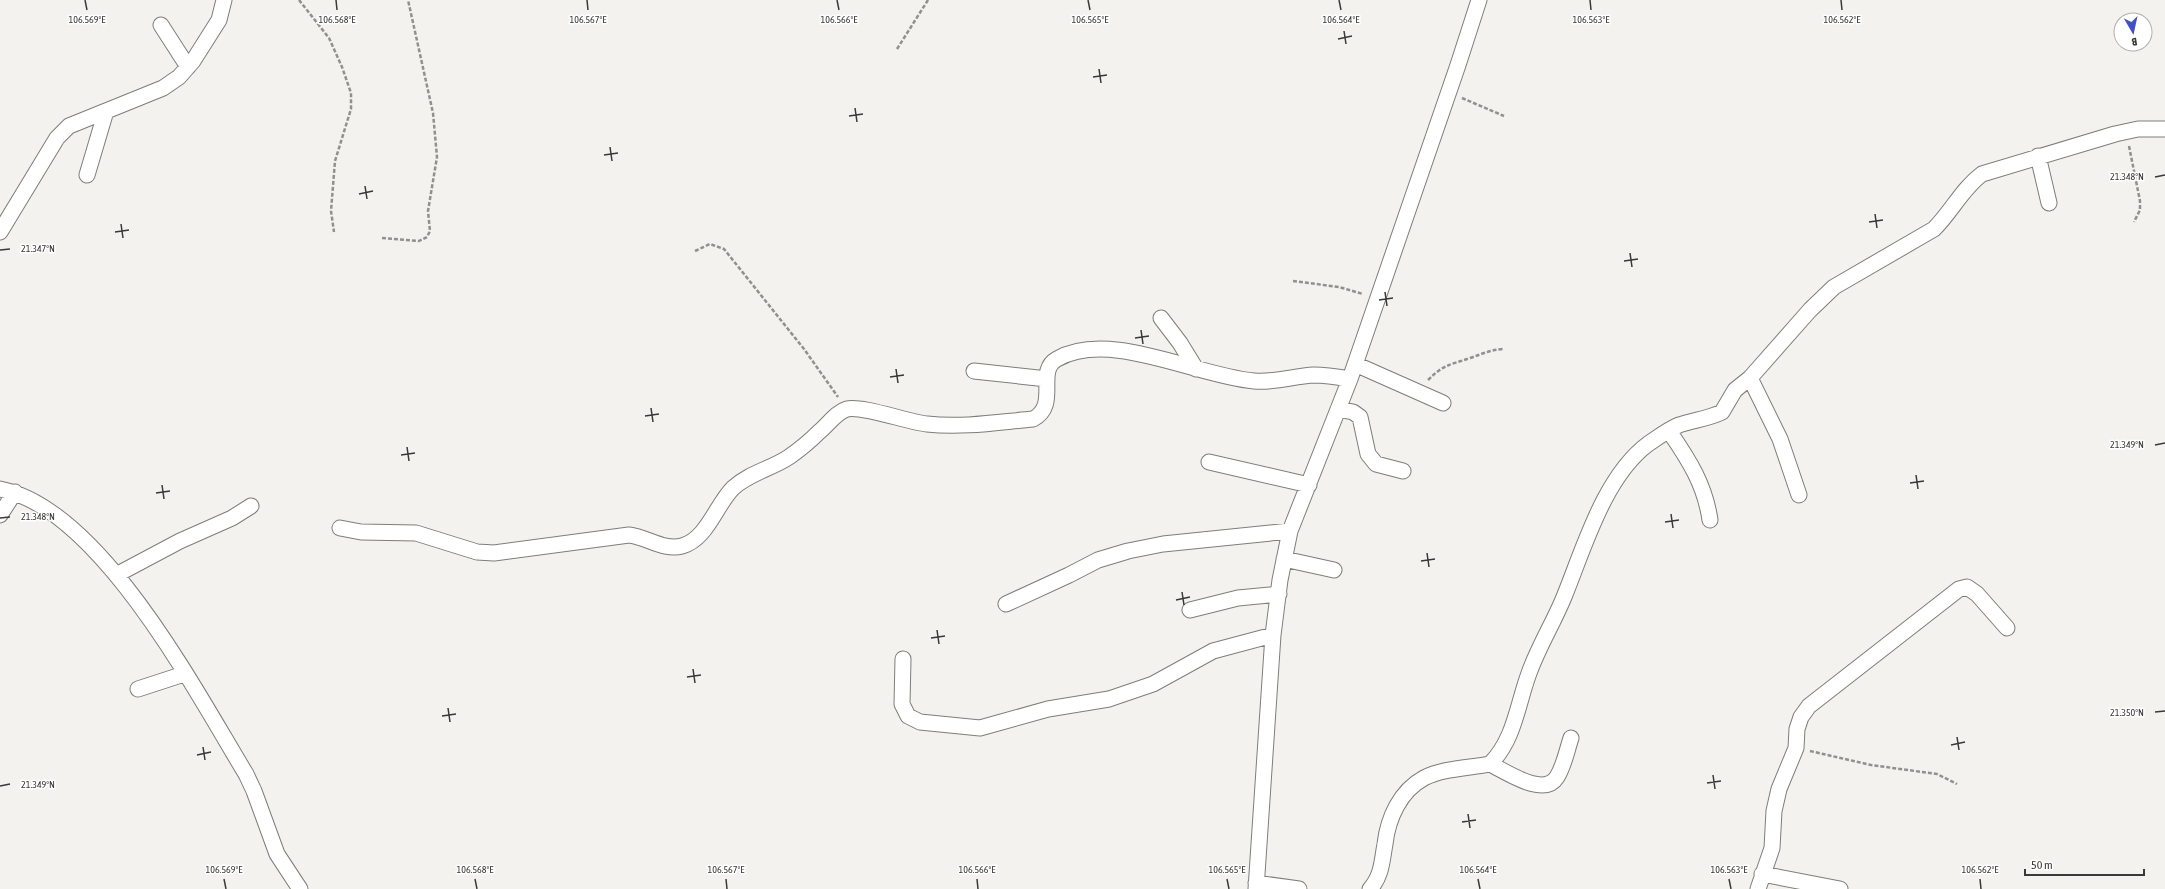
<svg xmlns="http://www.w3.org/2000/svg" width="2165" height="889" font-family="'Asap Condensed',sans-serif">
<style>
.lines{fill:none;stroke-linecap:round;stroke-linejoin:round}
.minor-casing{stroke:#7e7d79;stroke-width:17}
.path{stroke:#91908e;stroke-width:2.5;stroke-dasharray:4 2;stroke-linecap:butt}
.minor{stroke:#fff;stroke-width:15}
.ticks{fill:none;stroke:#3a3938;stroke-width:1.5}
.ticks-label{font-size:10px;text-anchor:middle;fill:#3a3938;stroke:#fff;stroke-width:3;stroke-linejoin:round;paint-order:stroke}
</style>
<rect width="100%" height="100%" fill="#f4f2ef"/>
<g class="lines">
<g class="minor-casing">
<path id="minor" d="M161 25 188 67
M2038 156 2049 203
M87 175 106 111
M0 232 57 138 69 126 163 88 179 77 193 61 219 20 224 0
M1161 318 1180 343 1196 369
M1355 364 1443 403
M974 371 1047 379
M1750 378 1780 439 1799 495
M1338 409 1353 412 1360 417 1368 454 1376 464 1403 471
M1669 431C1689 460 1705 485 1710 520
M1209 462 1309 485
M0 489C100 508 196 692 246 774L254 791 277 854 300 889
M0 515 15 492
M340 528 361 532 416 533 477 552 494 553 629 535C647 537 664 551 682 546 707 539 716 505 733 488 749 473 771 469 789 457 799 450 810 441 819 432 828 425 836 412 847 409 861 405 908 422 927 424 962 428 999 422 1033 419 1060 405 1035 371 1057 359 1110 329 1196 376 1254 381 1274 383 1294 376 1314 375 1326 375 1338 377 1350 379
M1284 559 1334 570
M116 575 180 541 232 518 251 506
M1006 604 1069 575 1098 560 1128 551 1163 544 1290 531
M1190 610 1238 598 1279 594
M903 659 902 704 908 716 920 722 980 728 1048 709 1109 699 1153 684 1213 651 1273 635
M138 689 184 674
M1490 764C1507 772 1544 798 1557 777 1564 766 1567 750 1571 738
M1762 874 1840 889
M1256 883 1299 889
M1256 889 1273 635 1280 580 1290 531 1350 379 1458 65 1479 0
M1370 889C1382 876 1382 860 1385 844 1388 818 1400 791 1424 778 1443 768 1470 768 1490 764 1514 740 1517 707 1528 676 1537 649 1553 624 1564 597 1584 548 1604 477 1648 444 1657 438 1669 429 1679 425 1693 420 1708 419 1722 412L1735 390 1750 378 1810 310 1834 287 1934 229C1952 211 1962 189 1982 174L2115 134 2138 129H2165
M1758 889 1772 848 1774 811 1779 789 1796 748 1797 729 1801 717 1809 706 1959 589 1967 587 1977 594 2007 628"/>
</g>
<path class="path" d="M299 0 329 38 342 67 351 93V109L335 161 331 211 334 232
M897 49 928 0
M1462 98 1504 116
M2129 146 2140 201V210L2134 222
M382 238 419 241 427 237 430 231 428 211 437 157 433 113 408 0
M695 251 710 244 724 249 804 349 838 397
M1293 281 1339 287 1363 294
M1428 380C1444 364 1450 365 1470 358 1482 354 1490 350 1503 349
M1810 751 1871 765 1937 774 1957 784"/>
<use href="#minor" class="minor"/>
</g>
<path class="ticks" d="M85 0 87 10M336 0 337 10M587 0 588 10M837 0 839 10M1088 0 1090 10M1339 0 1341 10M1590 0 1591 10M1841 0 1842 10M1344 31 1346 44M1338 39 1352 36M1099 69 1101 83M1093 77 1107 75M855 108 857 122M849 116 863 114M610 147 612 161M604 155 618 153M2155 177 2165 175M365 186 367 199M359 194 373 191M1875 214 1877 228M1869 222 1883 220M121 224 123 238M115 232 129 230M0 250 10 249M1630 253 1632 267M1624 261 1638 259M1385 292 1387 306M1379 300 1393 298M1141 330 1143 344M1135 338 1149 336M896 369 898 383M890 377 904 375M651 408 653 422M645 416 659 414M2155 445 2165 443M407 447 409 461M401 455 415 453M1916 475 1918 489M1910 483 1924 481M162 485 164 499M156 493 170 491M1671 514 1673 528M0 518 10 517M1665 522 1679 520M1427 553 1429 567M1421 561 1435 559M1182 592 1184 605M1176 600 1190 597M937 630 939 644M931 638 945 636M693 669 695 683M687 677 701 675M448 708 450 722M2155 712 2165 711M442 716 456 714M1957 737 1959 750M1951 745 1965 742M203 747 205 760M197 755 211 752M1713 775 1715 789M1707 783 1721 781M0 786 10 784M1468 814 1470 828M1462 822 1476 820M224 879 226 889M475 879 477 889M726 879 727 889M977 879 978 889M1227 879 1229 889M1478 879 1480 889M1729 879 1731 889M1980 879 1981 889"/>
<g class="ticks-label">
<text x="87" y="23">106.569°E</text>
<text x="337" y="23">106.568°E</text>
<text x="588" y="23">106.567°E</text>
<text x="839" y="23">106.566°E</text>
<text x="1090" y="23">106.565°E</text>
<text x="1341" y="23">106.564°E</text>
<text x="1591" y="23">106.563°E</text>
<text x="1842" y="23">106.562°E</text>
<text x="2127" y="180">21.348°N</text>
<text x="38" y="252">21.347°N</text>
<text x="2127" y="448">21.349°N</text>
<text x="38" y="520">21.348°N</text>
<text x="2127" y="716">21.350°N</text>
<text x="38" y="788">21.349°N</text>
<text x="224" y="873">106.569°E</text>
<text x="475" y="873">106.568°E</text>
<text x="726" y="873">106.567°E</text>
<text x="977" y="873">106.566°E</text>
<text x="1227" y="873">106.565°E</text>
<text x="1478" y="873">106.564°E</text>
<text x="1729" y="873">106.563°E</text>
<text x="1980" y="873">106.562°E</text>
</g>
<g transform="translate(2133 32) rotate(171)"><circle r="19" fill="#ffffff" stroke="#b0b0af"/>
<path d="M0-3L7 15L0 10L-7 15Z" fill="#4250c4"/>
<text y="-6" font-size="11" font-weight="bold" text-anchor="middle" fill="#3a3938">B</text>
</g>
<path d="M2025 869v6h119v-6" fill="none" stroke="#3a3938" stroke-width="2"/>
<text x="2031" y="869" font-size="12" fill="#3a3938" stroke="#ffffff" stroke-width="3" paint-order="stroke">50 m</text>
</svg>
